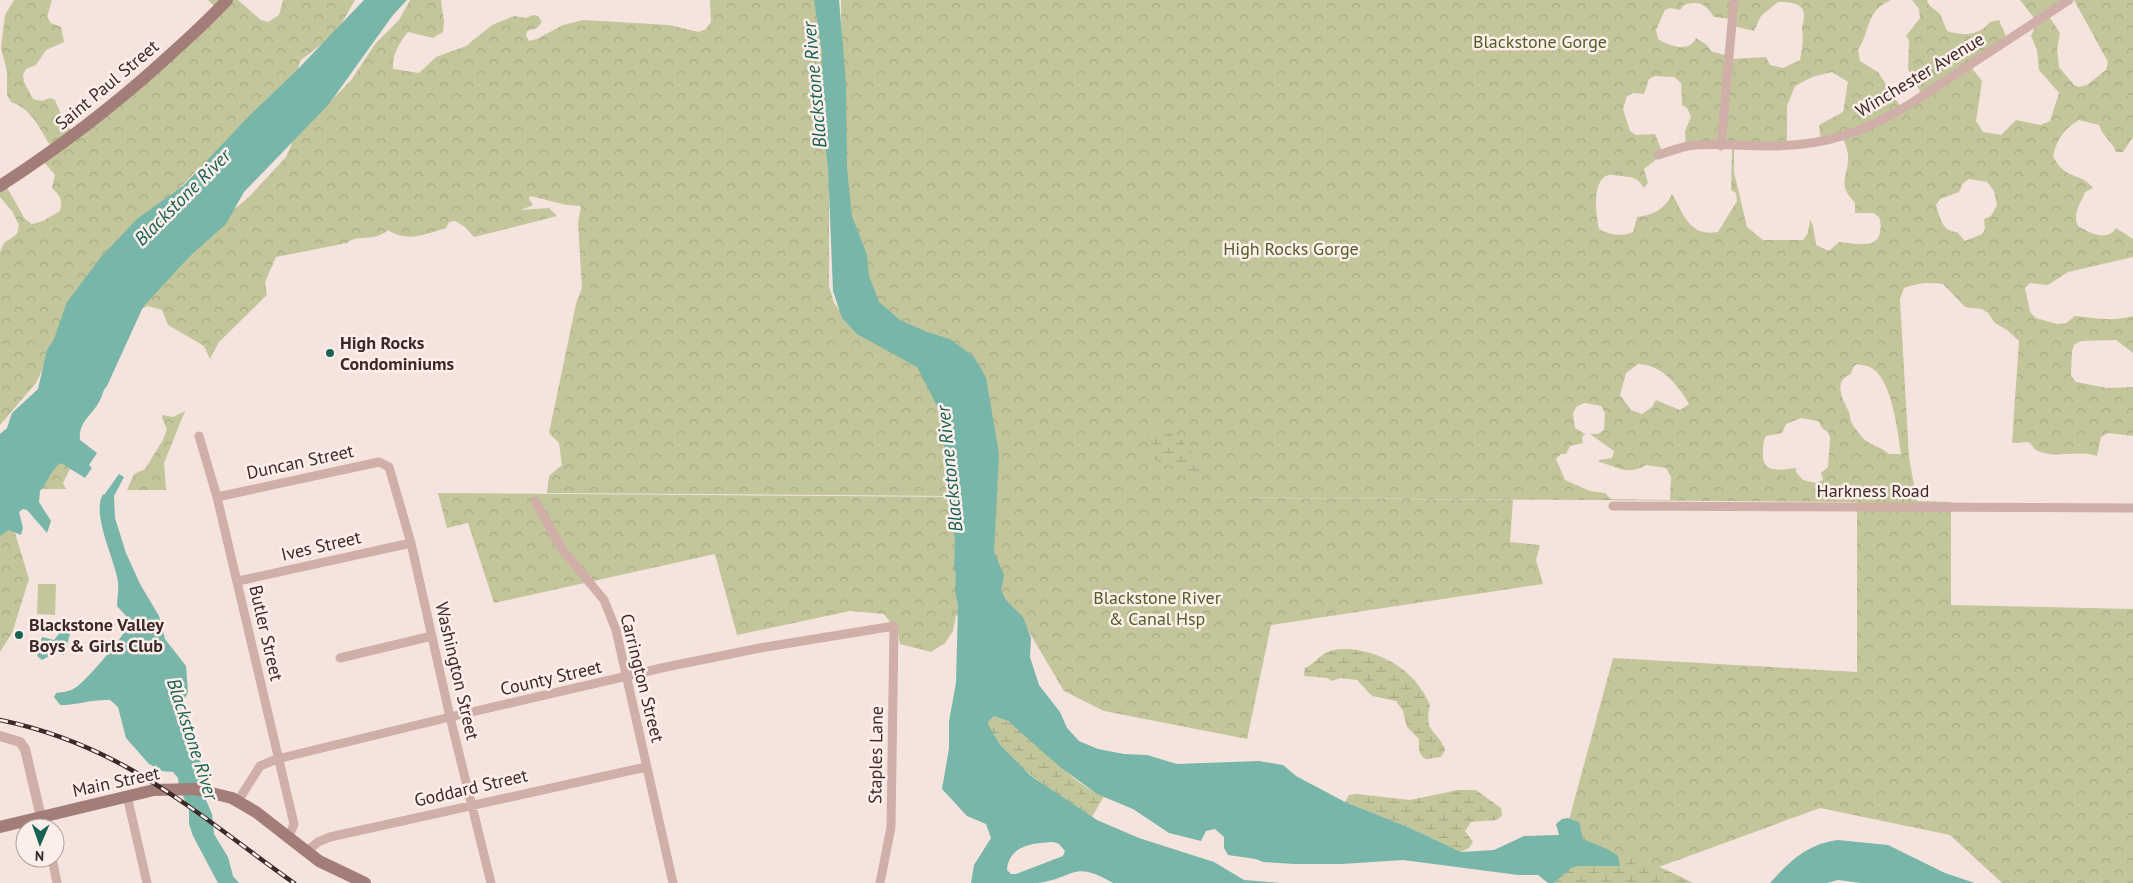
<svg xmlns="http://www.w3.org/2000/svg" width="2133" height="883" font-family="'PT Sans',sans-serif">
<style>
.forest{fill:url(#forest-crowns);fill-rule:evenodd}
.wetland{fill:url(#wetland-marsh)}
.garden{fill:#c3c69b}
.water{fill:#78b6a9;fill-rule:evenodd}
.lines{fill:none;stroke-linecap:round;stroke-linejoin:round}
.minor{stroke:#cfafa7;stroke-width:9}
.tertiary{stroke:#cfafa7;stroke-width:10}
.secondary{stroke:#a37d78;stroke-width:12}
.rail-casing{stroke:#3b2a28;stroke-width:4.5}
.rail{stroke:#fcefea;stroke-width:2.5;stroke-dasharray:8;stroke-linecap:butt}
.poi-dot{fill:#186254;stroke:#fcefea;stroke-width:2}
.labels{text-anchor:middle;stroke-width:5;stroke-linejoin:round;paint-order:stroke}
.park-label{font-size:18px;fill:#565c29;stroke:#fcefea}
.street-label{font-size:18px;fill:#3b2a28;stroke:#fcefea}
.poi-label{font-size:18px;font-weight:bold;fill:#3b2a28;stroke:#fcefea;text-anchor:start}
.water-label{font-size:19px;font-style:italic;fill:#186254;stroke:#fcefea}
</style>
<defs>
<pattern id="forest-crowns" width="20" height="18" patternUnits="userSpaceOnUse" patternTransform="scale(1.25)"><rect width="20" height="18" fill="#c3c69b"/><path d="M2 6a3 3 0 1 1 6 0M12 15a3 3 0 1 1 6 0" fill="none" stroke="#a8aa86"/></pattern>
<pattern id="wetland-marsh" width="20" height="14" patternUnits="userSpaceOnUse" patternTransform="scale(1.25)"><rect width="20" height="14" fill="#c3c69b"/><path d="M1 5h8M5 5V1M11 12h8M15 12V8" fill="none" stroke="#a8aa86"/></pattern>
</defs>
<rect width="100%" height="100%" fill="#f5e4dd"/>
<path class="forest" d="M14 0H52L47 17 51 23 61 27 64 42 46 50 36 65 26 69 23 75 24 82 33 99 42 101 50 98 55 100 63 119 75 136 217 9 208 0H238L261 20 268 22 279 15 283 0H355L336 33 301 60 295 76 271 95 260 116 196 171 171 198 58 337 36 383 0 425V252L4 243 17 234 19 225 12 211 0 197V187L5 184 25 219 32 224 43 221 60 211C63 200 60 196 52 188L55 175 42 160 53 150C41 132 33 109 11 102L7 95V71L1 48 5 15Z
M410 0H441L444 22 443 32 433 38 408 32C399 43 392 55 393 69L419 73 436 57 466 46 492 25 514 16 526 18 533 15 538 16 542 22 537 28 527 31 526 36 529 41 537 39 563 25 583 20 669 25 699 32 706 29 711 22 710 0H818L825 48 824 90 829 175V286L834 303 858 333 932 367 950 454 952 496 547 493 549 476 562 465 559 443 549 433 576 304 582 288 578 223 581 206 567 205 530 196 529 199 533 205 521 210 549 208 557 216 474 237 465 227 455 221 449 222 446 228C426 234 407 243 388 230 373 243 359 233 347 243L276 257 265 282 267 295 219 342 210 359 204 346 168 325 162 310 148 306 128 314 165 266 249 197 286 157 293 141 352 79 375 44 399 20Z
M841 0H1891C1865 11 1871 30 1858 50L1860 61 1878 72 1900 106 1922 95 1908 69 1909 40 1906 36 1920 18 1919 9 1912 0H1927L1929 5 1940 14 1947 31C1962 36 1979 36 1990 22L1999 20 2008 41 1971 67 1982 81 1976 121 1983 132 2001 135 2016 120 2040 125 2050 121 2059 93 2039 70 2037 50 2031 36 2037 22 2020 0H2071L2048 15 2060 33 2057 49 2059 67 2074 85 2079 87 2087 85 2106 70 2108 62 2074 0H2133V137L2123 152H2116C2112 141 2103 137 2099 125L2079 120C2064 129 2057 139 2053 156 2066 182 2080 171 2093 188L2085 192C2081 204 2072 212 2078 226 2089 233 2107 242 2116 228L2133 239V257L2068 272 2048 285 2030 283 2025 288 2030 312 2036 318 2057 324 2066 323 2075 316C2098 318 2110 322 2133 316V353L2116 340 2080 341 2074 345 2072 351 2071 376 2076 382 2107 388 2133 387V436L2108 433 2101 437 2097 456C2076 449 2054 460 2036 450 2033 448 2032 444 2028 442L2012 443 2019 341 2007 330 1995 323 1988 313 1982 309 1965 307 1943 284C1929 282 1917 283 1904 288L1900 299 1909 457 1917 501 1951 502V605L2133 609V883H2002L1950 835 1820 808 1615 883 1552 882 1613 658 1857 672V502L1159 497 1513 500 1510 542 1540 545 1536 560 1543 584 1271 625 1247 739 1104 711 1064 691 1016 610 988 586 921 337 850 289 842 107ZM1778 2C1789 2 1805 2 1804 17 1804 21 1802 25 1802 29 1804 40 1802 48 1800 60L1783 68 1770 65 1766 57 1730 59 1728 56 1711 51 1707 45 1696 38C1689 53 1670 46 1658 39L1656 30 1665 10 1670 8 1680 10 1684 5C1700 0 1706 5 1714 17L1732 19 1733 26 1754 31 1761 16ZM1832 72 1848 82 1843 112 1819 125 1821 140 1843 138C1845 143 1847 149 1848 154 1850 176 1835 182 1855 203V213H1873L1879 217C1881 222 1881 227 1880 232 1878 250 1852 243 1839 242L1829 251 1816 245 1813 226 1810 219 1808 233 1803 240H1763L1747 227 1734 172V149L1787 146V106L1795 86 1812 77ZM1655 76 1674 77 1681 83 1682 105 1687 108 1691 117 1685 131 1686 147 1732 148 1731 190 1736 193 1737 201 1718 232C1689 237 1684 214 1672 194 1665 209 1654 215 1637 217L1633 232C1623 237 1609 235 1599 229 1596 216 1591 179 1609 175 1613 174 1618 176 1621 176 1633 177 1638 178 1644 188L1648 183 1644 169 1663 154 1655 134 1636 135 1630 131 1623 109 1627 96 1633 93 1644 94 1649 79ZM1969 179 1987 182 1994 191 1997 205 1991 216 1984 219 1985 229 1982 234 1965 241 1957 232C1942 232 1940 217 1936 205L1940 199 1959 192 1963 183ZM1638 364C1662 365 1677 384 1689 404L1680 410 1656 400 1652 407 1642 414 1631 410 1620 395 1626 373ZM1857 364C1862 365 1869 366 1873 369 1892 381 1898 433 1901 454H1889C1882 447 1872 446 1865 440 1861 436 1853 427 1851 421 1850 418 1850 413 1848 410 1842 398 1833 381 1851 374L1853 367ZM1585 403 1601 406 1605 413 1604 430 1598 434H1590L1614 451 1612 458 1599 460V462C1619 467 1627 476 1646 465L1666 468 1671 477 1670 500 1611 499 1605 493 1590 491 1565 480 1556 459 1561 454H1566L1570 446 1583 443 1582 437 1585 434 1575 428 1573 413 1577 406ZM1801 418 1818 421 1823 429 1828 432 1830 438 1828 467 1821 473 1823 480 1816 483 1803 480 1796 472V468C1781 470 1761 474 1763 452 1763 447 1763 442 1766 436L1782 433 1786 424Z
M185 411 164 463 166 490H127L134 474 145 469 163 440 167 429 162 418 163 415 173 417Z
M57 459 71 467 63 483 66 489H27Z
M438 493 966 497 973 601 956 616 953 631 945 643 931 652 900 644 898 633 884 614 850 611 737 635 715 554 494 603 468 523 447 528Z
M0 519 15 533 29 579 12 633 0 652Z"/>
<path class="wetland" d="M1149 427C1157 430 1172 433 1179 438 1189 447 1202 466 1200 479L1191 480 1173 466 1163 464 1150 457 1147 439Z
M1351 649C1387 654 1415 671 1430 705 1423 734 1438 729 1445 750L1441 757 1426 759C1418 755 1419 748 1419 739L1407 727 1403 711 1396 701 1372 696 1357 680 1340 678 1332 681 1327 678 1304 676 1305 668C1315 664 1320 654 1330 651 1336 649 1344 649 1351 649Z
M994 716C1026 722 1065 783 1104 796L1092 817C1066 800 990 754 988 722Z
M1458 790H1476L1501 808 1502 816 1496 820 1471 822 1465 831 1473 842 1469 848 1461 852 1408 827 1345 802 1349 795 1357 794 1410 800Z
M1618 856C1645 858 1669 871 1693 883H1554L1571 868 1578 866 1618 867 1621 864Z"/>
<path class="garden" d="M38 584H56L55 615 37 614Z"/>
<path class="water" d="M364 0H407L393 15 329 104 244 192 226 224 189 257 143 307 107 386C102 391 103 395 100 400 93 415 78 421 80 440L97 453 89 465 92 468 85 478 61 463C50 470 49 481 40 491L39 502 51 521 47 533 27 510 23 509 19 512 23 528 21 535 9 530 0 536V434L7 428 12 413 38 389 47 350 54 339 67 302 101 257 137 219 183 186 248 117 296 71Z
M814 0H839L846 82 847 169 852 216 867 255 869 276 879 302 900 320 927 332 950 339 974 357 986 377 999 454 994 552 1004 575 1001 591 1006 600 1023 617 1031 638 1030 657 1039 685 1060 712 1067 728 1079 741 1098 749 1124 754 1147 755 1177 764 1259 761 1283 765 1296 776 1345 802 1408 827 1461 852 1494 850 1524 836 1559 835 1556 824 1562 819 1568 818 1579 822 1583 839 1609 850 1618 856 1620 866H1578L1571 868 1554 883H1548L1538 875H1518L1403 860 1342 864H1295L1263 862 1256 859 1228 855 1224 848V837L1215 829 1206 831 1201 841 1169 833 1133 809 1097 794 1060 767 1008 721 994 716 988 722 989 726 1000 745 1031 776 1097 820 1139 838 1214 862 1244 880 1281 883H1403H1113C1072 859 1076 878 1037 883 1016 883 993 883 971 883L974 865 991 838 986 824 967 816 942 789 949 748V721L956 683 958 605 955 591 956 573 954 571 955 540 951 518V476L947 469 939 410 917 367 857 334 842 318 833 291 828 166 821 119 822 53ZM1053 842 1059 844 1065 851 1063 856 1016 874H1011L1007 870C1009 845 1033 843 1053 842Z
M119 474 124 477 114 496 115 518 126 553 140 584 159 616 165 639 186 666 188 692 181 707V724L188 743 202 764 206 800 212 814 214 834 228 857 233 876 239 883H218L193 836 189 824V810L179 787 178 778 173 772 162 771 149 764 126 738 118 707 110 700C92 699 79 705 60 705L54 697 56 693C62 692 69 692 75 688 84 683 124 637 126 628 127 624 126 619 126 616L117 606C117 598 119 589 118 582 115 559 91 515 103 494L104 495Z
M62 630 70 634 64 655 55 653 42 660 37 656 42 637 54 640Z
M1838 840 1888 845 1945 873 1975 883H1861L1838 880 1827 883H1770C1790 861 1807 844 1838 840Z"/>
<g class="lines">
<path class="minor" d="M1721 146 1734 0
M1658 155C1668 152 1678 148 1688 146 1712 142 1750 147 1776 146 1828 145 1866 131 1910 104L2069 0
M199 436 217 497 294 824 289 837
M217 497 379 462 389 467 411 543 450 717 491 883
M535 501 562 549 604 600 616 630 673 883
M1613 506 2133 508
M238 581 411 543
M340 658 432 636
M127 796 147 883
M238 801 260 766 277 759 450 717 666 667 760 648 894 626 891 827 880 883
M41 817 44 828
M306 852 318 842 330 837 646 767
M52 858 57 883"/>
<path class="tertiary" d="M0 736 20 742 25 749 41 817"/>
<path class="secondary" d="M0 186C57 149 110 109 161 63 183 43 206 23 227 0
M0 827 154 790 195 789 232 798 256 812 319 861 365 883"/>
<g class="rail-casing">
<path id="rail" d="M0 720C125 746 195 813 294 883"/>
</g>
<use href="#rail" class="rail"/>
</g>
<g class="poi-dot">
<circle cx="330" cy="353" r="5"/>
<circle cx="19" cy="635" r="5"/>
</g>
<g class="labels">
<g class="park-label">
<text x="1540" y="48">Blackstone Gorge</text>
<text x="1291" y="255">High Rocks Gorge</text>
<text x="1157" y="604">Blackstone River<tspan x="1157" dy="21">&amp; Canal Hsp</tspan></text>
</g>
<g class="street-label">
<text transform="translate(1920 75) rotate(-31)" y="6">Winchester Avenue</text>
<text transform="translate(107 85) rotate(-40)" y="6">Saint Paul Street</text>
<text transform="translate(300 462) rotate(-12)" y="6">Duncan Street</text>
<text x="1873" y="497">Harkness Road</text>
<text transform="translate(321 546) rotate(-13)" y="6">Ives Street</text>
<text transform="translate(266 633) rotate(77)" y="6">Butler Street</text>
<text transform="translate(457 671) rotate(77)" y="6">Washington Street</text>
<text transform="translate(551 678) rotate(-13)" y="6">County Street</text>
<text transform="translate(642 678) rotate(76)" y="6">Carrington Street</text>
<text transform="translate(876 755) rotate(-89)" y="6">Staples Lane</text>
<text transform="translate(116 782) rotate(-12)" y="6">Main Street</text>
<text transform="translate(471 788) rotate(-13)" y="6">Goddard Street</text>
</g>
<g class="poi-label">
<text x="340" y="349">High Rocks<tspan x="340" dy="21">Condominiums</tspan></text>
<text x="29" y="631">Blackstone Valley<tspan x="29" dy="21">Boys &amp; Girls Club</tspan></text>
</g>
<g class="water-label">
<text transform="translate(814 85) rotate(-95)" y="7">Blackstone River</text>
<text transform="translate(182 197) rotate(-45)" y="7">Blackstone River</text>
<text transform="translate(949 469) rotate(-96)" y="7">Blackstone River</text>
<text transform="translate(193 739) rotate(72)" y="7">Blackstone River</text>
</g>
</g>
<g transform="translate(40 843) rotate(182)"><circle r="24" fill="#fcefea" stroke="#afa09c"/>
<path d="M0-4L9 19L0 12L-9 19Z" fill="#186254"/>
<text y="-8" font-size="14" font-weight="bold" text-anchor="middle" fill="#3b2a28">N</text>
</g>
</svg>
